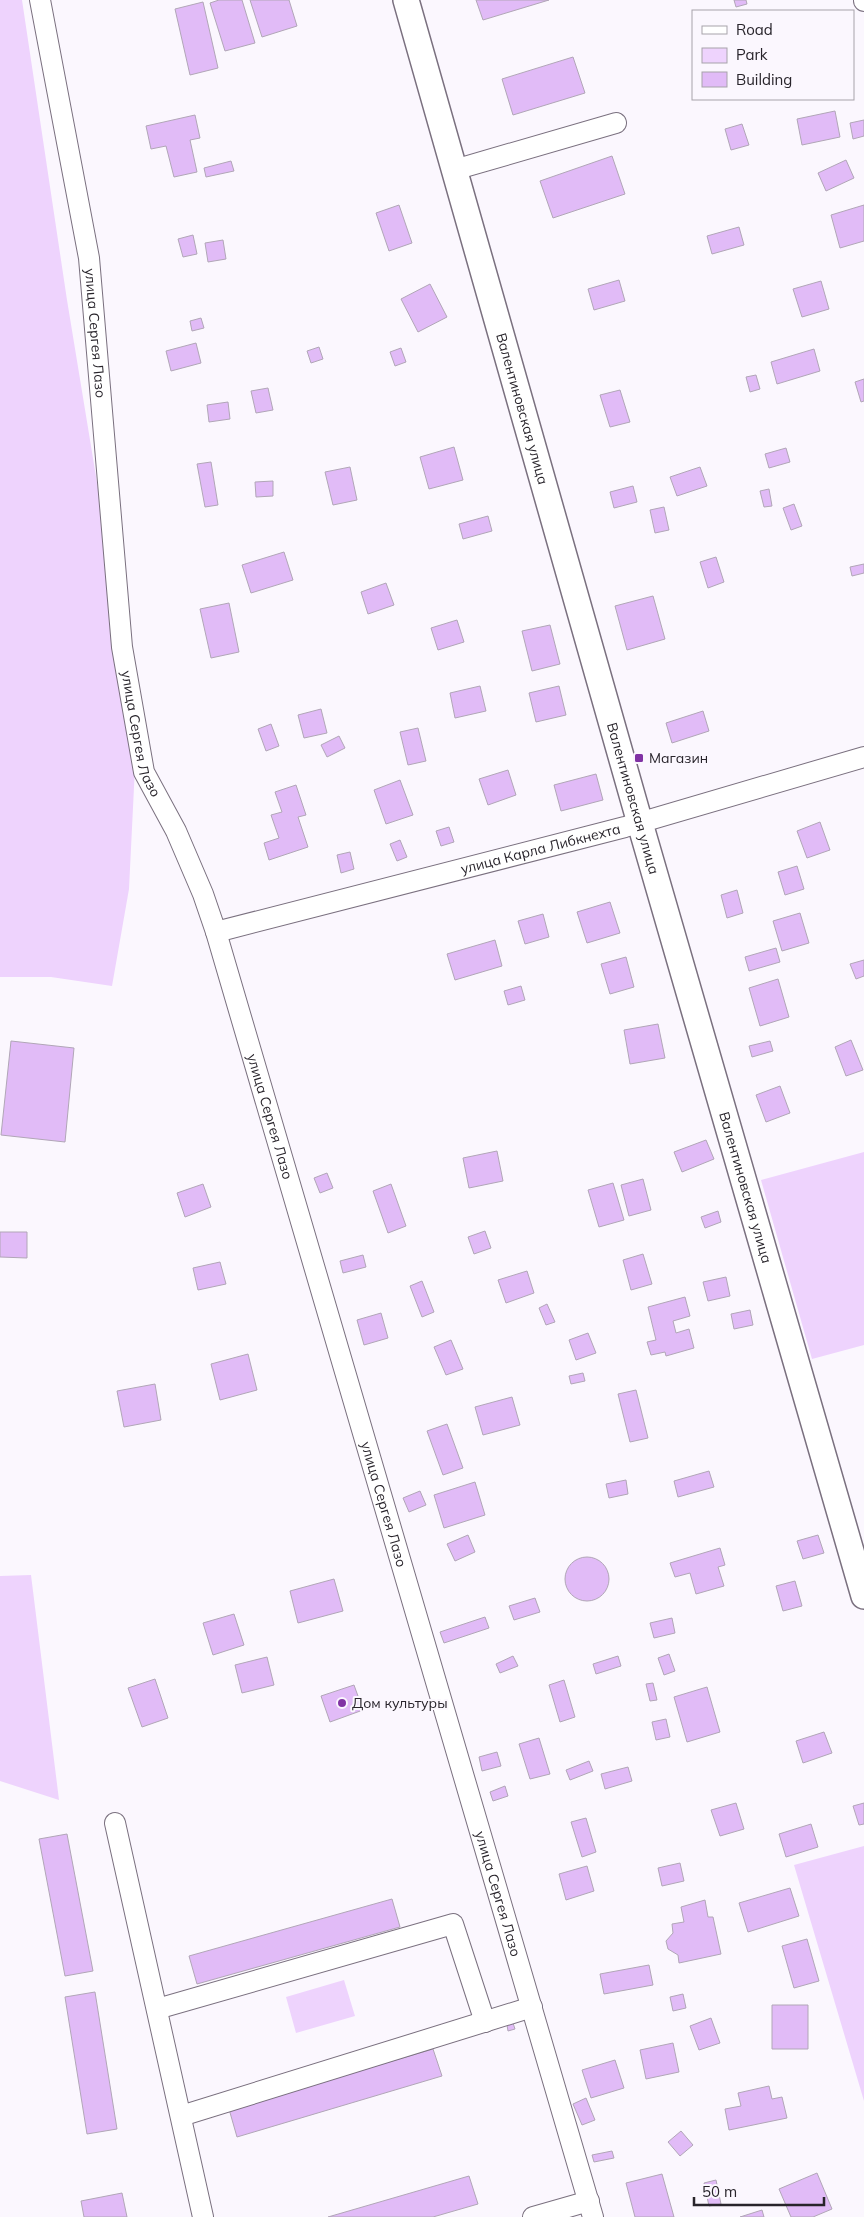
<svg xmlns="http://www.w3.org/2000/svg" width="864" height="2217" font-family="Mulish,sans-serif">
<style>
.green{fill:#eed3fd}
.building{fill:#e1bbf7;stroke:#b1a6b7}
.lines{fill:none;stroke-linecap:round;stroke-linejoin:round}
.minor-casing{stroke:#7a707f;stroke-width:22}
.major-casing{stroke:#7a707f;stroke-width:28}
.minor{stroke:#fff;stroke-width:20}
.major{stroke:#fff;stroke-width:25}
.poi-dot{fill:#8133a4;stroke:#fbf7fe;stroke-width:2}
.labels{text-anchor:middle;stroke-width:4;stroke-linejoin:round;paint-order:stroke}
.street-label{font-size:14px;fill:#28242b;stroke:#fbf7fe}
.poi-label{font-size:14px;fill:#28242b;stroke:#fbf7fe;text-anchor:start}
</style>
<rect width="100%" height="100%" fill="#fbf7fe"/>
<path class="green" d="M0 0H22L67 300 137 726 129 889 112 986 51 977H0Z
M864 1152V1345L812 1359 761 1180Z
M31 1575 59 1800 0 1781V1576Z
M864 1846V2101L794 1865Z
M344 1980 355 2016 296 2033 286 1997Z"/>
<path class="building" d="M219 0H242L255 43 225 51 210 3Z
M250 0H289L297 26 262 37Z
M476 0H549L483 20Z
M734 0H746L747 4 736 7Z
M203 2 218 68 190 75 175 9Z
M573 57 585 93 513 115 502 79Z
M835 111 840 137 802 145 797 119Z
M195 115 200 138 190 140 197 172 174 177 166 146 151 149 146 126Z
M864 120V136L853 139 850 123Z
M742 124 749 145 731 150 725 129Z
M612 156 625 194 553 218 540 181Z
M846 160 854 178 826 191 818 173Z
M231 161 234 171 206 177 204 168Z
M399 205 412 243 389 251 376 213Z
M864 205V241L840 248 831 215Z
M739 227 744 245 712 254 707 236Z
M193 235 197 254 183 257 178 239Z
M223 240 226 259 208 262 205 243Z
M619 280 625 301 594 310 588 289Z
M821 281 829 309 802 317 793 289Z
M430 284 447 317 418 332 401 299Z
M201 318 204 328 192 331 190 321Z
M196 343 201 363 171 371 166 351Z
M319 347 323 359 311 363 307 351Z
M401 348 406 362 395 366 390 352Z
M814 349 820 371 777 384 771 362Z
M756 375 760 389 750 392 746 377Z
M864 379V401L861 402 855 382Z
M268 388 273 410 256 413 251 391Z
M620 390 630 422 610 427 600 395Z
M228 402 230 419 209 422 207 405Z
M454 447 463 480 429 489 420 457Z
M786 448 790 462 769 468 765 454Z
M211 462 218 505 205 507 197 464Z
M350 467 357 500 333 505 325 472Z
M700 467 707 486 677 496 670 477Z
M273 481V496L256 497 255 482Z
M633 486 637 502 614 508 610 492Z
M769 489 772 506 764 507 760 491Z
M794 504 802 526 791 530 783 508Z
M664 507 669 530 655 533 650 510Z
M488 516 492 531 463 539 459 524Z
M284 552 293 580 251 593 242 565Z
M716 557 724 582 708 588 700 562Z
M864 564V573L852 576 850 567Z
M386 583 394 605 368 614 361 592Z
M653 596 665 639 627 650 615 606Z
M229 603 239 652 211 658 200 609Z
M457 620 464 642 438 650 431 628Z
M550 625 560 664 532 671 522 631Z
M480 686 486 711 455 718 450 693Z
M559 686 566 715 536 722 529 693Z
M321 709 327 733 304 738 298 715Z
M703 711 709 731 672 743 666 723Z
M271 724 279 746 266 751 258 729Z
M418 728 426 761 408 765 400 732Z
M339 736 345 748 327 757 321 745Z
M508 770 516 795 488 805 479 779Z
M596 774 603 800 561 811 554 785Z
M400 780 413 815 386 824 374 790Z
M296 785 306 815 298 817 308 847 269 860 264 843 279 838 271 815 282 812 275 792Z
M820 822 830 850 807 858 797 831Z
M449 827 454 842 441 846 436 831Z
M400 840 407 857 397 861 390 844Z
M350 852 354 869 341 873 337 855Z
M797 866 804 889 785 895 778 872Z
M737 890 743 913 727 918 721 895Z
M610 902 620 933 587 943 577 912Z
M800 913 809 943 782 951 773 921Z
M543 914 549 937 525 944 518 921Z
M495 940 502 966 455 980 447 954Z
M776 948 780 962 749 971 745 957Z
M626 957 634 987 610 994 601 964Z
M864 960V976L856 979 850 964Z
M778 979 789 1017 760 1026 749 988Z
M521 986 525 1000 508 1005 504 991Z
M658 1024 665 1058 630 1064 624 1030Z
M851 1040 863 1070 846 1076 835 1047Z
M11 1041 74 1048 65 1142 1 1135Z
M770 1041 773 1051 752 1057 749 1046Z
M780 1086 790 1113 766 1122 756 1095Z
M706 1140 714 1159 682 1172 674 1152Z
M497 1151 503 1181 469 1188 463 1158Z
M327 1173 333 1188 320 1193 314 1178Z
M643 1179 651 1210 629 1216 621 1185Z
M613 1183 624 1220 599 1227 588 1190Z
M203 1184 211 1207 185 1217 177 1193Z
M391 1184 406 1226 388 1233 373 1191Z
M718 1211 721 1222 705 1228 701 1217Z
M485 1231 491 1248 474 1254 468 1237Z
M0 1232H27V1258L0 1257Z
M643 1254 652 1284 631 1290 623 1260Z
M363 1255 366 1267 343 1273 340 1261Z
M220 1262 226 1284 198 1290 193 1268Z
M527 1271 534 1293 506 1303 498 1280Z
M726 1277 730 1296 708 1301 703 1282Z
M422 1281 434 1312 422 1317 410 1286Z
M685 1297 690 1316 673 1321 676 1333 689 1329 694 1348 666 1356 665 1352 651 1355 647 1342 656 1340 648 1307Z
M547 1304 555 1322 546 1325 539 1308Z
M750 1310 753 1325 734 1329 731 1314Z
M381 1313 388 1338 364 1345 357 1320Z
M588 1333 596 1353 576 1360 569 1340Z
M451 1340 463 1369 446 1375 434 1347Z
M248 1354 257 1390 220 1400 211 1364Z
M583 1373 585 1381 571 1384 569 1376Z
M155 1384 161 1420 124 1427 117 1391Z
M636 1390 648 1438 630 1442 618 1394Z
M512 1397 520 1425 483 1435 475 1407Z
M447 1424 463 1468 443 1475 427 1431Z
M709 1471 714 1487 678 1497 674 1481Z
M626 1480 628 1494 609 1498 606 1484Z
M475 1482 485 1515 444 1528 434 1495Z
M420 1491 426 1505 409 1512 403 1498Z
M468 1535 475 1552 455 1561 447 1544Z
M818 1535 824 1553 803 1559 797 1541Z
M720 1548 725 1565 718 1567 724 1586 696 1594 690 1573 675 1577 670 1563Z
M565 1579a22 22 0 1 1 44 0a22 22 0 1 1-44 0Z
M334 1579 343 1611 298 1623 290 1591Z
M795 1581 802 1606 783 1611 776 1586Z
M535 1598 540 1612 514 1620 509 1606Z
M234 1614 244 1645 213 1655 203 1623Z
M485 1617 489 1628 444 1643 440 1632Z
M672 1618 675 1633 654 1638 650 1623Z
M669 1654 675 1671 664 1675 658 1658Z
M513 1656 518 1666 500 1673 496 1664Z
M618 1656 621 1666 596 1674 593 1664Z
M267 1657 274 1685 242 1693 235 1665Z
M155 1679 168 1718 142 1727 128 1688Z
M564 1680 575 1717 560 1722 549 1685Z
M653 1683 657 1700 650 1701 646 1684Z
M354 1685 363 1710 330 1722 321 1696Z
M707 1687 720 1732 687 1742 674 1697Z
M666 1719 670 1737 656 1740 652 1722Z
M824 1732 832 1753 803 1763 796 1741Z
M539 1738 550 1774 530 1779 519 1744Z
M497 1752 501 1766 482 1771 479 1757Z
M589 1761 593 1771 570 1780 566 1770Z
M628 1767 632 1781 605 1789 601 1774Z
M505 1786 508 1796 493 1801 490 1792Z
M736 1803 744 1829 720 1836 711 1810Z
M864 1803V1824L859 1825 853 1806Z
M586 1818 596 1852 582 1857 571 1822Z
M811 1824 818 1847 786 1857 779 1834Z
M67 1834 93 1971 65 1976 39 1839Z
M680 1863 684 1881 662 1886 658 1868Z
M587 1866 594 1891 566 1900 559 1874Z
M790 1888 799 1916 748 1932 739 1903Z
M392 1899 400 1927 197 1984 189 1956Z
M705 1900 708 1917H713L721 1954 679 1963 678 1955 668 1949 666 1941 673 1933 672 1924 684 1922 681 1907Z
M807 1939 819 1981 794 1988 782 1946Z
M649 1965 653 1985 604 1994 600 1974Z
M95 1992 117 2129 87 2134 65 1997Z
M683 1994 686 2008 673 2011 670 1997Z
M772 2005H808V2049H772Z
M711 2018 720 2043 699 2050 690 2026Z
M513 2023 515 2029 508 2031 507 2025Z
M673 2043 679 2072 646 2079 640 2050Z
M433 2049 442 2076 237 2137 229 2109Z
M615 2060 624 2088 591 2098 582 2070Z
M769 2086 772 2099 782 2097 787 2118 729 2130 725 2109 741 2106 738 2093Z
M586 2098 595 2120 582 2125 573 2104Z
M681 2131 693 2145 680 2156 668 2142Z
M612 2151 614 2158 594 2162 592 2155Z
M817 2173 832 2209 813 2217H791L779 2189Z
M662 2174 674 2217H635L626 2183Z
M469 2176 478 2204 433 2217H328Z
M716 2180 721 2204 709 2206 704 2183Z
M122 2193 127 2217H84L81 2201Z
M762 2210 764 2217H740Z"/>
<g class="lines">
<g class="minor-casing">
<g id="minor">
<path id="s1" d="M40 0 89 258 122 647 144 772 176 831 203 894 216 932 593 2217"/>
<path d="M864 0V1"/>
<path d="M454 170 616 123"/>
<path id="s2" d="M216 932 625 827 864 757"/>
<path d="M115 1823 203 2217"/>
<path d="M157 2009 453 1924 485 2022"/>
<path d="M181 2116 532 2007"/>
<path d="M533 2217 589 2201"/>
</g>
</g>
<g class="major-casing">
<g id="major">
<path id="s3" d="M406 0 644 837 864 1596"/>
</g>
</g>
<use href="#minor" class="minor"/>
<use href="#major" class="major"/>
</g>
<g class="poi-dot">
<rect x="634" y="753" width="10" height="10" rx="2.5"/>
<circle cx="342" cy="1703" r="5"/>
</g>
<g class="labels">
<g class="street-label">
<text dy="5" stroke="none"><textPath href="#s1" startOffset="338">улица Сергея Лазо</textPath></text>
<text dy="5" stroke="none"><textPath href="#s3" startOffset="425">Валентиновская улица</textPath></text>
<text dy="5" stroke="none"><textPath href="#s1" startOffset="742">улица Сергея Лазо</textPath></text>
<text dy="5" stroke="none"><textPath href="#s3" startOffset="830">Валентиновская улица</textPath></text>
<text dy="5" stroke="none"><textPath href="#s2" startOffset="335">улица Карла Либкнехта</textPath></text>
<text dy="5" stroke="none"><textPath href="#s1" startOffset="1148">улица Сергея Лазо</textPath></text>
<text dy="5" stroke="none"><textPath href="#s3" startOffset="1235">Валентиновская улица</textPath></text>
<text dy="5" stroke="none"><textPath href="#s1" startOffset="1552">улица Сергея Лазо</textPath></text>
<text dy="5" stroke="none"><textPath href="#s1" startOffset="1958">улица Сергея Лазо</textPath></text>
</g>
<g class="poi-label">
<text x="649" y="763">Магазин</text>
<text x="352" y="1708">Дом культуры</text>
</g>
</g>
<rect x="692" y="10" width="162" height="90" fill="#fbf7fe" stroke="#a7a3aa"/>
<rect x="702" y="26" width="25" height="8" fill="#ffffff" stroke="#a7a3aa"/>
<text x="736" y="35" font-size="15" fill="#28242b">Road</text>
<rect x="702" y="48" width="25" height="15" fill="#eed3fd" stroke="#a7a3aa"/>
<text x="736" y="60" font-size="15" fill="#28242b">Park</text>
<rect x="702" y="72" width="25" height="15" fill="#e1bbf7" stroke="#a7a3aa"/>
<text x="736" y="85" font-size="15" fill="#28242b">Building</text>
<path d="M694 2197v8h130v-8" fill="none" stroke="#28242b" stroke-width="2.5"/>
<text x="702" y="2197" font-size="15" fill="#28242b" stroke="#fbf7fe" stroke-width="4" paint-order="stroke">50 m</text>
</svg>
